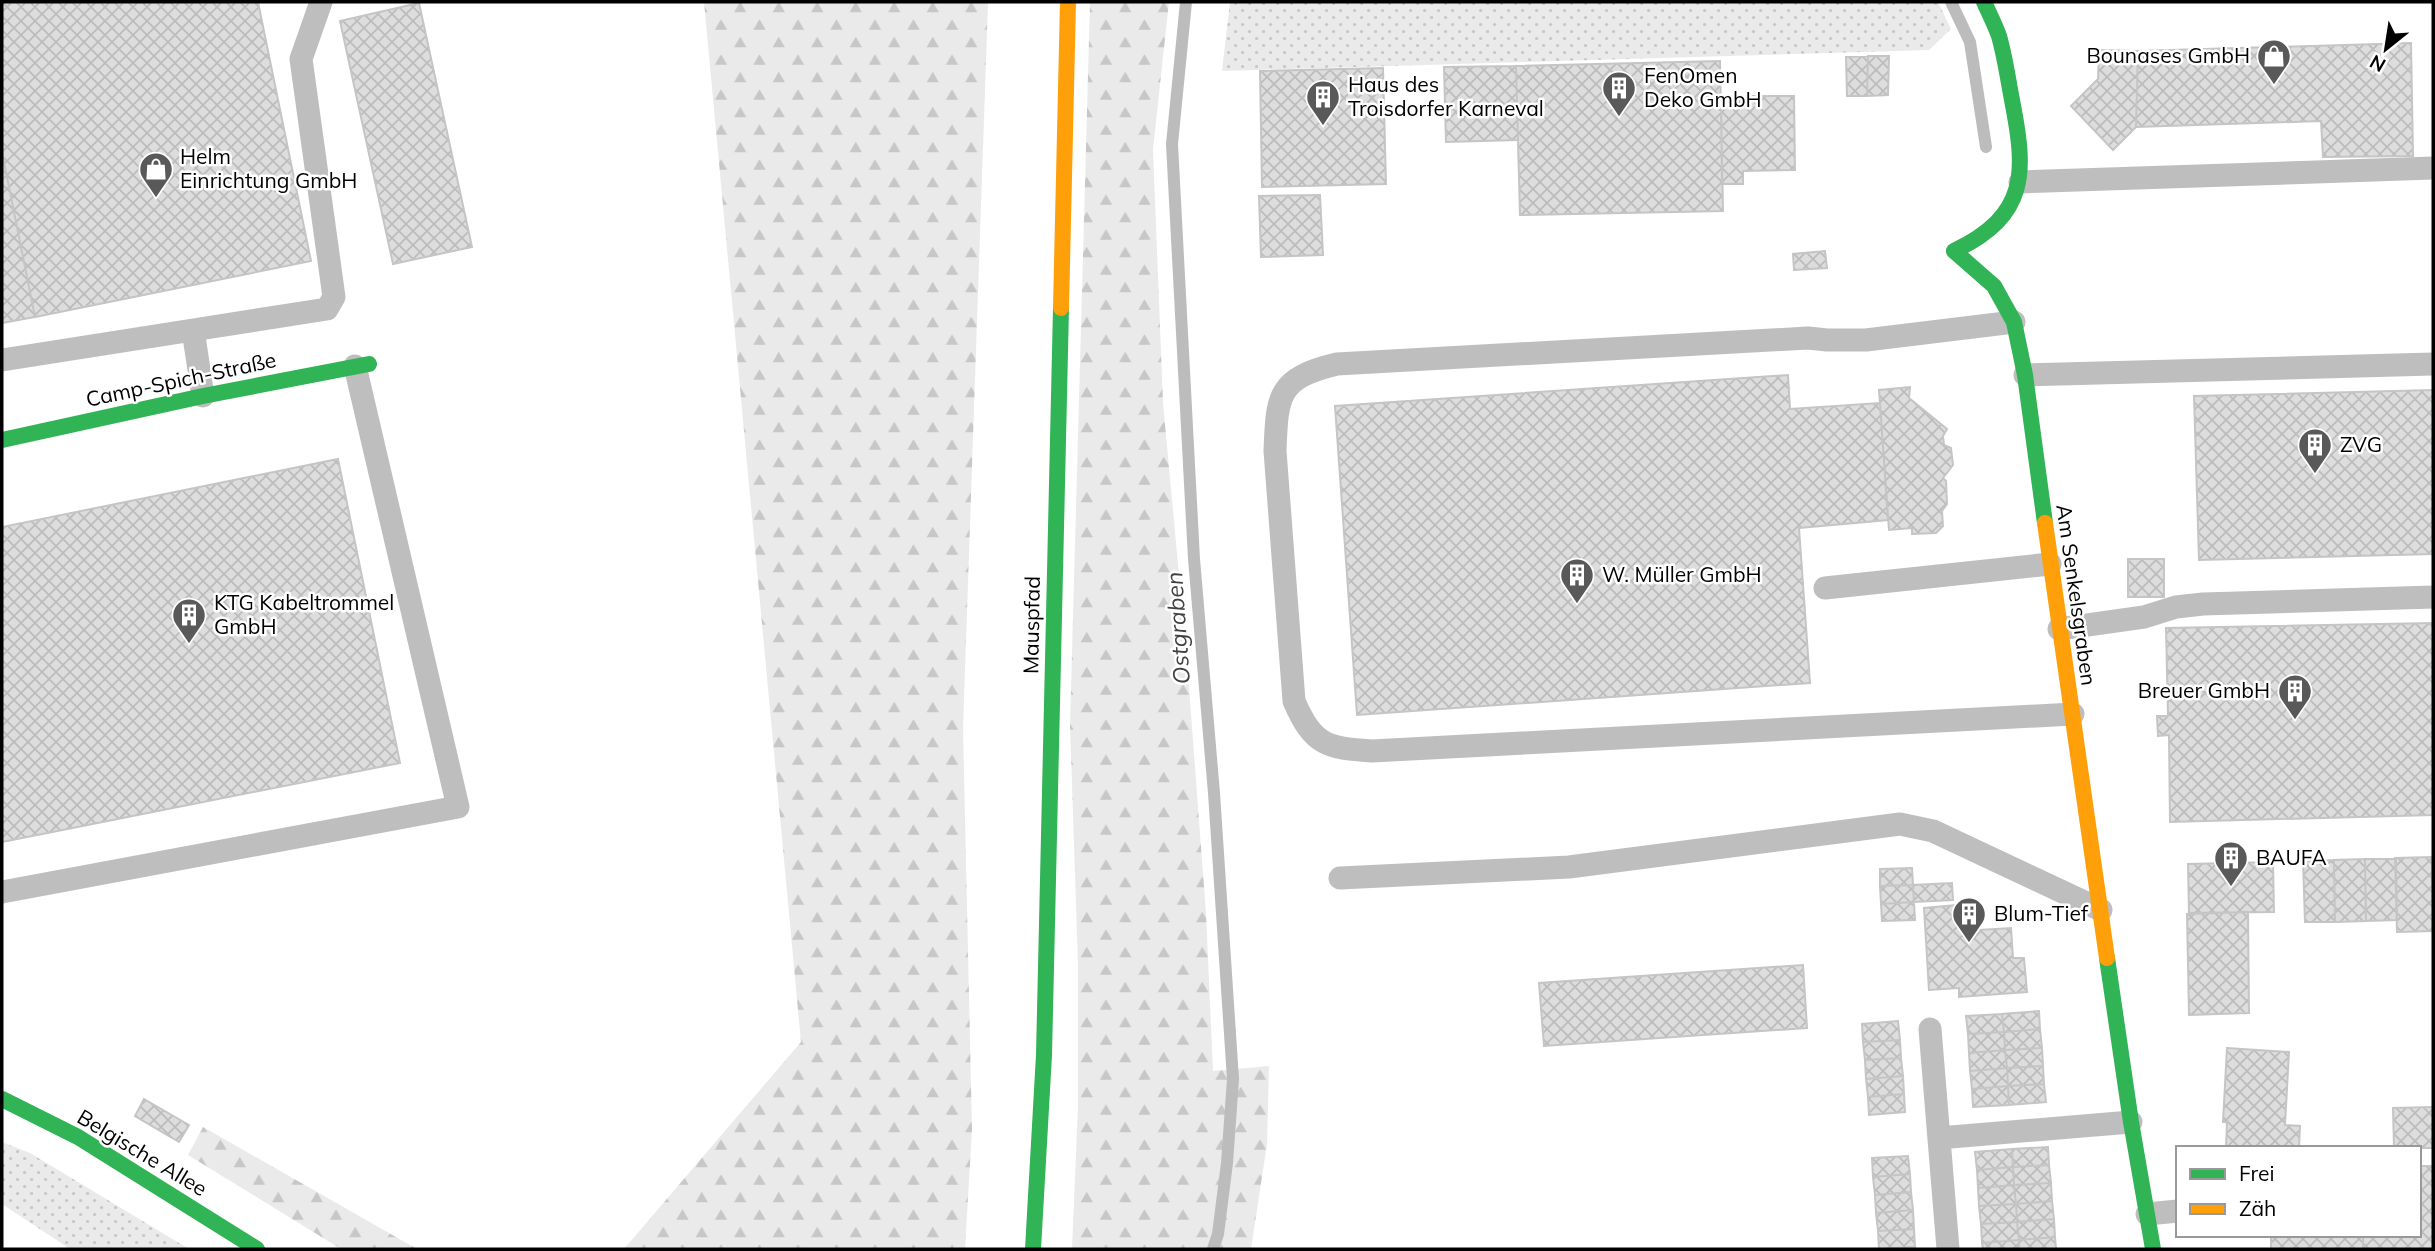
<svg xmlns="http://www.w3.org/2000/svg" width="2435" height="1251" font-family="Mulish,sans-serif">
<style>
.green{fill:url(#green-dots)}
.forest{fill:url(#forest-firs)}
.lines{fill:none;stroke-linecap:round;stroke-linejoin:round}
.stream{stroke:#bcbcbc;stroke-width:12}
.building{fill:url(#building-cross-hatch);stroke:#c5c5c5;stroke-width:2}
.lane{stroke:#bebebe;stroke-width:23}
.fast{stroke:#30b455;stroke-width:16}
.slow{stroke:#ff9f0a;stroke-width:16}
.labels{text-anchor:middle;stroke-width:5;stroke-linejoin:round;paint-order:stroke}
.poi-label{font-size:21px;fill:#000;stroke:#fff;text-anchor:start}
.street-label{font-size:21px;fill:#000;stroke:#fff}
.water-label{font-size:23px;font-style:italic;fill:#414141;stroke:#fff}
</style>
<defs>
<pattern id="green-dots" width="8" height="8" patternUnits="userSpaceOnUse" patternTransform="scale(1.75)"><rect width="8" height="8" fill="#eaeaea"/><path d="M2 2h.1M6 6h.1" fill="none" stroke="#c7c7c7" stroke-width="1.8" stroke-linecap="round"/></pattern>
<pattern id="forest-firs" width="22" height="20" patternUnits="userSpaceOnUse" patternTransform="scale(1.75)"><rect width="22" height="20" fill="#eaeaea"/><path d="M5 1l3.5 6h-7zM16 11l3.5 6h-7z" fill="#c7c7c7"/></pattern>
<pattern id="building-cross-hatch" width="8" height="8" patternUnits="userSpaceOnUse" patternTransform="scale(1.75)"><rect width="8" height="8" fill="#ddd"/><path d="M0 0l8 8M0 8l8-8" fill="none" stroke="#bcbcbc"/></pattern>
</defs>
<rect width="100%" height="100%" fill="#fff"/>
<path class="green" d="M1230 2H1938L1951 29 1929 50 1222 71Z
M2 1142 30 1153 189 1249H70L2 1204Z"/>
<path class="forest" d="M704 2H988L963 728 972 1129 965 1249H624L801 1042Z
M1090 2H1169L1153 149 1163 403 1187 661 1206 913 1213 1071 1269 1066 1267 1144 1251 1249H1072L1078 1106V964L1070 725Z
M203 1127 417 1249H341L188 1155Z"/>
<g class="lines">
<path class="stream" d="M1186 2 1172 144 1194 559 1214 793 1233 1079 1227 1163 1218 1234 1213 1249
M1951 2 1970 42 1986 147"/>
</g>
<path class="building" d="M2 2H258L311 261 35 317 2 152Z
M419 3 472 247 393 264 340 21Z
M2411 43 2413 156 2323 157 2321 121 2136 127 2138 51Z
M2099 50 2138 51 2136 127 2113 150 2071 106 2098 79Z
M1868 56 1867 96H1847L1846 57Z
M1868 56H1889L1888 95 1867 96Z
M1720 61 1723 211 1520 215 1516 66Z
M1516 66 1518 140 1446 142 1444 67Z
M1383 68 1386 184 1262 187 1260 71Z
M1721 96H1794L1795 170 1743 171V184H1722Z
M2 152 35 317 2 323Z
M1320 195 1323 255 1261 257 1259 196Z
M1825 251 1827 268 1794 270 1793 254Z
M1788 375 1790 409 1880 403 1888 520 1799 528 1810 683 1357 715 1335 406Z
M1910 387 1909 398 1947 429 1943 436 1944 445 1951 448 1953 465 1943 478 1946 481 1947 504 1942 511 1943 526 1936 533 1912 534V528L1889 530 1879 390Z
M2433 390V554L2199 560 2194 396Z
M338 459 400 763 2 842V527Z
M2128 559H2164V597H2128Z
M2433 623V815L2170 822 2169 735 2158 736 2157 716H2168L2166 628Z
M2432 857 2433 931 2397 932 2395 858Z
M2365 859 2366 921 2335 922 2334 860Z
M2365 859H2396L2397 920 2366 921Z
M2334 860 2335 922H2305L2303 861Z
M2273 862 2274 912 2189 913 2188 864Z
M1912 868 1913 885 1880 886V869Z
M1952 883 1953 900 1914 902 1913 885Z
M1913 885 1914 902 1881 904 1880 886Z
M1914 902 1915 920 1882 921 1881 904Z
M1956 905V921L1977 919 1978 930 2011 928 2013 958H2024L2027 992 1959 997V988L1929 990 1924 908Z
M2248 912 2249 1013 2189 1015 2187 914Z
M1803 965 1807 1028 1544 1046 1539 983Z
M2039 1011 2040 1029 2004 1032 2002 1014Z
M2002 1014 2004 1032 1968 1034 1966 1016Z
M1898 1021 1900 1040 1863 1042 1862 1024Z
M2040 1029 2042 1048 2005 1050 2004 1032Z
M2004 1032 2005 1050 1969 1053 1968 1034Z
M1900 1040 1901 1058 1865 1060 1863 1042Z
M2042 1048 2043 1066 2007 1068 2005 1050Z
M2227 1048 2289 1052 2285 1125 2300 1126 2299 1148H2226L2227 1122H2223Z
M2005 1050 2007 1068 1970 1071 1969 1053Z
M1901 1058 1903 1076 1866 1079 1865 1060Z
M2043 1066 2044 1084 2008 1086 2007 1068Z
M2007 1068 2008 1086 1972 1089 1970 1071Z
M1903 1076 1904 1094 1868 1097 1866 1079Z
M2044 1084 2046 1102 2009 1105 2008 1086Z
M2008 1086 2009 1105 1973 1107 1972 1089Z
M1904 1094 1905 1112 1869 1115 1868 1097Z
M144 1099 189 1125 179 1142 135 1116Z
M2433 1107V1148H2394L2393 1108Z
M2048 1147 2049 1165 2013 1167 2012 1149Z
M2012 1149 2013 1167 1977 1170 1975 1152Z
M1908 1156 1910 1174 1873 1177 1872 1158Z
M2049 1165 2051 1183 2014 1185 2013 1167Z
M2419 1166H2433V1249H2363V1235H2419Z
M2013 1167 2014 1185 1978 1188 1977 1170Z
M1910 1174 1911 1192 1875 1195 1873 1177Z
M2051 1183 2052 1201 2016 1204 2014 1185Z
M2014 1185 2016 1204 1979 1206 1978 1188Z
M1911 1192 1913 1210 1876 1213 1875 1195Z
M2052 1201 2054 1219 2017 1222 2016 1204Z
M2016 1204 2017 1222 1981 1224 1979 1206Z
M1913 1210 1914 1229 1878 1231 1876 1213Z
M2054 1219 2055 1237 2019 1240 2017 1222Z
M2017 1222 2019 1240 1982 1243 1981 1224Z
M1914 1229 1915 1247 1879 1249 1878 1231Z
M2271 1235H2363V1249H2271Z
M2055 1237 2056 1249H2019V1240Z
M2019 1240V1249H1983L1982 1243Z"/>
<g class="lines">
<path class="lane" d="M2020 182 2433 168
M2014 322 1866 340H1827L1808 338 1337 364C1278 378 1277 395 1275 451L1294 701C1313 745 1326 748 1372 751L2073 714
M2 360 193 330
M2025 375 2433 364
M203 396 193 330 327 309 334 297 301 59 321 2
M1825 588 2050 564
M2059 629 2144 617 2176 607 2203 604 2433 597
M1340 878 1569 867 1900 824 1933 831 2101 910
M2 892 458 807 355 366
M1930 1029 1948 1249
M1939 1138 2131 1122
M2147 1214 2178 1211"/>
<path class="fast" d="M1984 2C1989 13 1995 25 1999 36 2005 57 2008 79 2012 100 2026 172 2029 215 1954 251L1994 286 2014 322 2025 375 2045 523
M2 440 203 396 369 364
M2107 958 2131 1122 2153 1249
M2 1099 78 1137 257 1249
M1033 1249 1044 1055 1061 308"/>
<path class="slow" d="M1061 308 1068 2
M2045 523 2107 958"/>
</g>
<defs>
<g id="shop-pin" transform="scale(1.75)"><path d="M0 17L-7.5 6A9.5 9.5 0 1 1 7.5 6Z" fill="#595959" stroke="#fff"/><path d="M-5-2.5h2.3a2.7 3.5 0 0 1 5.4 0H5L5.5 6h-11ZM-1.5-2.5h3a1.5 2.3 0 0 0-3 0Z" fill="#fff"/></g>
<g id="building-pin" transform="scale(1.75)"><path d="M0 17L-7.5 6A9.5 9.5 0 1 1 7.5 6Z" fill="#595959" stroke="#fff"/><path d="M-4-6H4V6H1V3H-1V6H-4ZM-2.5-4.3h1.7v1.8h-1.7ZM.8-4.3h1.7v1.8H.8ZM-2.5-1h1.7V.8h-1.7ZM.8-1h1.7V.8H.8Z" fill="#fff"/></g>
</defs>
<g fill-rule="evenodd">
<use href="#shop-pin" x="2274" y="56"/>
<use href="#building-pin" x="1619" y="88"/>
<use href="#building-pin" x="1323" y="97"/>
<use href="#shop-pin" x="156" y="169"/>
<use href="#building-pin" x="2315" y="445"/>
<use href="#building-pin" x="1577" y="575"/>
<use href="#building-pin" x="189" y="615"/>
<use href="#building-pin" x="2295" y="691"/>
<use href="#building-pin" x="2231" y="858"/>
<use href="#building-pin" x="1969" y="914"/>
</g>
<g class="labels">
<g class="poi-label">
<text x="2250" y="63" text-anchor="end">Bounases GmbH</text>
<text x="1644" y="83">FenOmen<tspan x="1644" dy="24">Deko GmbH</tspan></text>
<text x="1348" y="92">Haus des<tspan x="1348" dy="24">Troisdorfer Karneval</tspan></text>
<text x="180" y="164">Helm<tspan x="180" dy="24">Einrichtung GmbH</tspan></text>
<text x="2340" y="452">ZVG</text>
<text x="1602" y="582">W. Müller GmbH</text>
<text x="214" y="610">KTG Kabeltrommel<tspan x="214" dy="24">GmbH</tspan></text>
<text x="2270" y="698" text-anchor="end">Breuer GmbH</text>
<text x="2256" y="865">BAUFA</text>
<text x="1994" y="921">Blum-Tief</text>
</g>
<g class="street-label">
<text transform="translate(181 380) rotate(-12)" y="7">Camp-Spich-Straße</text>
<text transform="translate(2076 595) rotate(82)" y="7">Am Senkelsgraben</text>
<text transform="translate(1032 625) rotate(-89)" y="7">Mauspfad</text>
<text transform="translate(142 1153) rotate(31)" y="7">Belgische Allee</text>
</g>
<g class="water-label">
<text transform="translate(1178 628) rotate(-94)" y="8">Ostgraben</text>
</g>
</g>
<rect width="2435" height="1251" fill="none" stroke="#000000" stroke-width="7"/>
<rect x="2176" y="1146" width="245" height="91" fill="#ffffff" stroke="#999999" stroke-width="2"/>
<rect x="2190" y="1169" width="35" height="10" fill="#30b455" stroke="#999999" stroke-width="2"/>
<text x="2239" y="1181" font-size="21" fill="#000000">Frei</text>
<rect x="2190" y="1204" width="35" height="10" fill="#ff9f0a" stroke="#999999" stroke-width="2"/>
<text x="2239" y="1216" font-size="21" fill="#000000">Zäh</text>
<g transform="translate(2386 49) rotate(210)" stroke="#ffffff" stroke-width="5" paint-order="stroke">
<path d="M0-5L12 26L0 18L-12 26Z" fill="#000000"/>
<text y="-10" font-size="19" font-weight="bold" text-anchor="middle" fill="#000000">N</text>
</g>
</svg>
